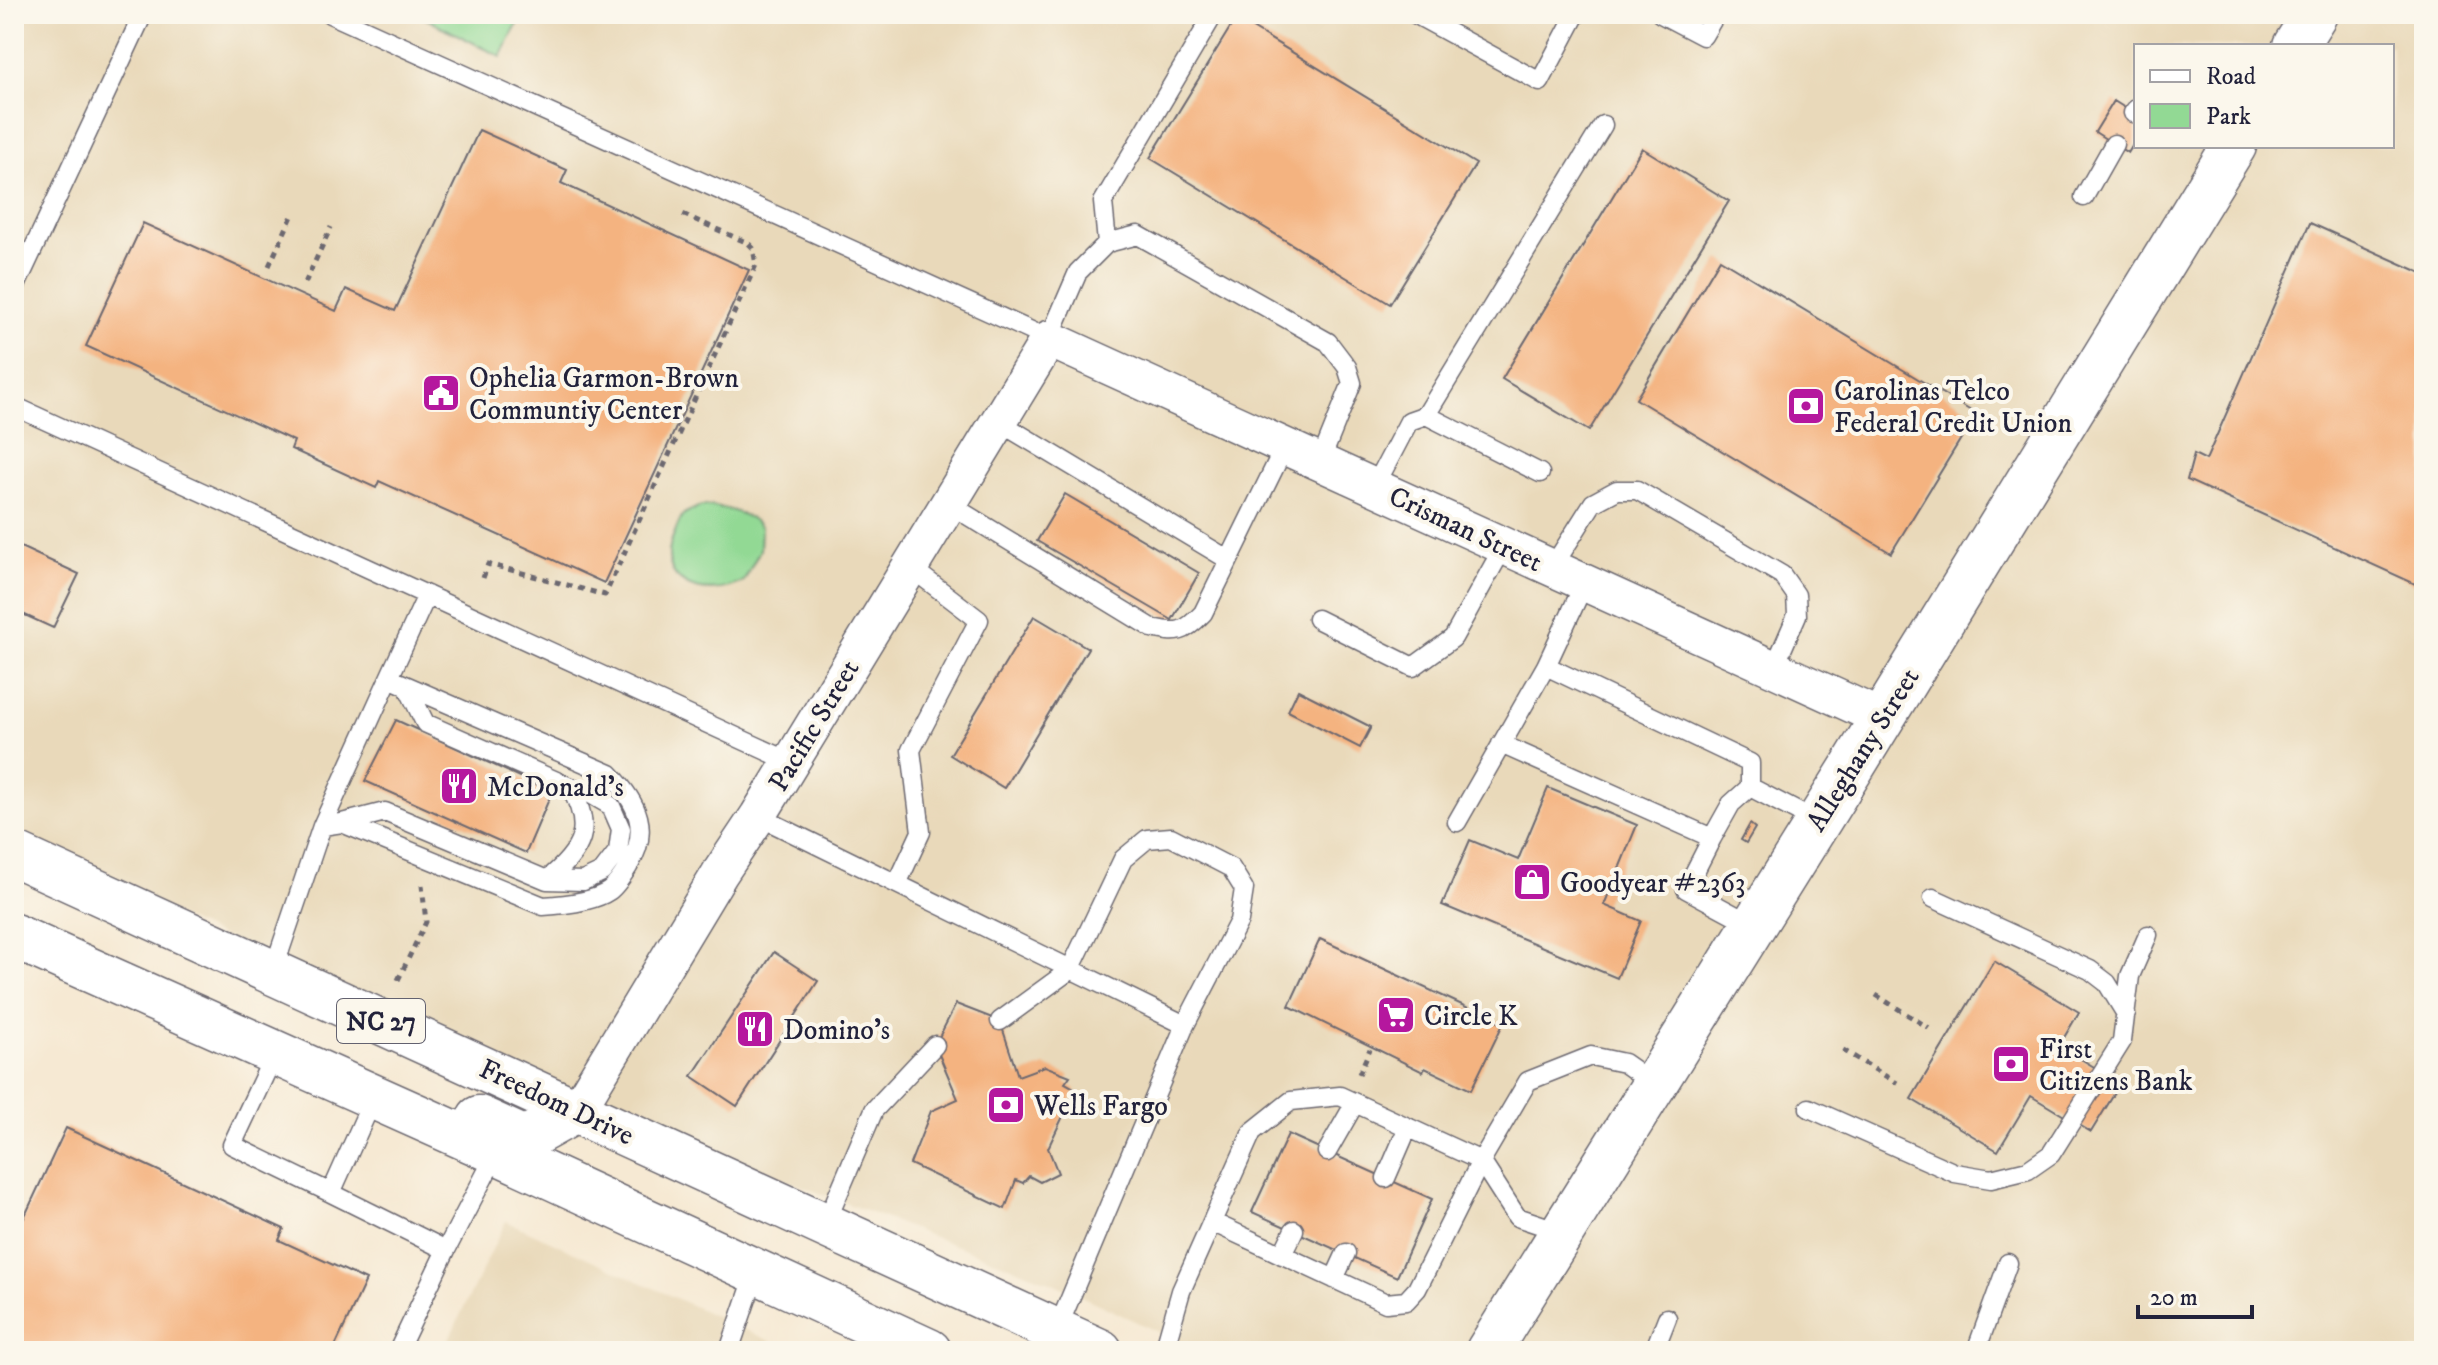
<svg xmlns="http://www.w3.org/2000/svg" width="2438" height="1365" font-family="'IM FELL DW Pica',serif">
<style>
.built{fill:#e9d9ba}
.green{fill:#92d994;stroke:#5a7e68;stroke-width:2}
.building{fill:#f4b380}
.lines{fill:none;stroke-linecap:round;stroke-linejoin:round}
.service-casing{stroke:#6c6870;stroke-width:21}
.minor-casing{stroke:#6c6870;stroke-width:39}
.tertiary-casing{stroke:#6c6870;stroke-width:47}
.primary-casing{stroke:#6c6870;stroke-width:47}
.path{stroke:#6c6870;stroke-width:5;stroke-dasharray:6 6;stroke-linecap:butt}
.service{stroke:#fff;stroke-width:18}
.minor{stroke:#fff;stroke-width:36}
.tertiary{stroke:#fff;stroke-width:44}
.primary{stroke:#fff;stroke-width:44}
.labels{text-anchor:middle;stroke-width:8;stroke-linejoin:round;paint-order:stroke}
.shield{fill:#fbf7ec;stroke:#636270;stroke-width:2}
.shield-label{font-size:26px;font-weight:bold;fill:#22223b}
.poi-label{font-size:28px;fill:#22223b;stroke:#fbf7ec;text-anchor:start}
.street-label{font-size:28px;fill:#22223b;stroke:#fbf7ec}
</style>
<rect width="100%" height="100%" fill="#fbf7ec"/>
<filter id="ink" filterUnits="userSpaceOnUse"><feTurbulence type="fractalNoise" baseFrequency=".0125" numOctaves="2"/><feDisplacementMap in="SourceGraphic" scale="16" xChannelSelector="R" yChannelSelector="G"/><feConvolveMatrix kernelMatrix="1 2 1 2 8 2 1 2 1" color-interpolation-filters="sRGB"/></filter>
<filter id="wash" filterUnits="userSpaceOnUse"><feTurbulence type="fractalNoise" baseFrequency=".006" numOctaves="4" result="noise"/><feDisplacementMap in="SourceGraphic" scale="32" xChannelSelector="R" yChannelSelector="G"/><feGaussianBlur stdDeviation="1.8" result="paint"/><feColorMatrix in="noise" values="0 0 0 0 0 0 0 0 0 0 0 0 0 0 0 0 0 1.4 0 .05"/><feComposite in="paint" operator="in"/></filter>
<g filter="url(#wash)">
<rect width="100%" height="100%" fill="#f6e9d3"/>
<path class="built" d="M14 14H2305L2285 46H2136V146H2222L1479 1351H1199L1051 1282 590 1105 14 841Z
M2330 14H2424V1351H1500L2248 146H2392V46H2310Z
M506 1221 792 1351H443Z"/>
<path class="green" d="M417 14H522L501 57Z
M701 506C718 505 750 513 761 527L760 550 744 581C705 603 651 583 675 532 677 527 680 519 683 515 687 511 696 509 701 506Z"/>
<g id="blocks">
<path class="building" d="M1236 18 1476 164 1390 304 1150 158Z
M2114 101 2136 115V140L2128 153 2095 132Z
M479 130 567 170 561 183 749 270 604 583 379 481 376 488 291 449 294 441 86 346 143 223 336 311 346 289 395 311Z
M1642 148 1729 201 1589 431 1502 379Z
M2310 223 2424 274V588L2187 480 2194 454 2206 460Z
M1720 259 1976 414 1891 553 1636 399Z
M1065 494 1199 573 1172 620 1037 541Z
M14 544 79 574 53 628 14 610Z
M1034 616 1088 648 1004 788 950 755Z
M1298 690 1371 727 1360 748 1288 711Z
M396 720 552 792 526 853 365 781Z
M1548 788 1637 825 1604 905 1641 921 1617 978 1442 905 1470 840 1518 860Z
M1750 824 1755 828 1746 843 1741 840Z
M1320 939 1503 1024 1471 1090 1425 1068 1423 1072 1289 1006Z
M774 952 818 981 737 1106 692 1076Z
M1994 961 2079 1012 2059 1046 2121 1083 2091 1132 2031 1096 1998 1151 1911 1099Z
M956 1004 1000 1021 1018 1076 1045 1066 1070 1076 1065 1083 1076 1089 1048 1148 1058 1173 1040 1182 1029 1176 1023 1183 1016 1180 1005 1209 910 1164 931 1111 958 1099 935 1045Z
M66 1128 284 1229 279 1240 366 1280 333 1351H29L14 1344V1330L20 1317 14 1314V1239Z
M1288 1134 1432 1199 1397 1277 1252 1212Z"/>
</g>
</g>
<g filter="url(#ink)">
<use href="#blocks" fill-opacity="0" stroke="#6c6870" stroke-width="2"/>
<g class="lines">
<g class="service-casing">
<path id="service" d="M330 14 1049 339 1078 272 1107 243 1138 235 1328 342 1347 367 1352 383 1320 462
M1415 14 1540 82 1576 14
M1661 14 1703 36 1716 14
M2133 113 2136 109
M2084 197 2114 144
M1107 243 1103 202 1214 14
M14 290 143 14
M14 406 791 762
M1426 415 1603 125
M999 422 1229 560
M1375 486 1409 421 1426 415 1540 473
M949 504 1152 628C1178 634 1184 633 1203 613L1285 446
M1552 568 1593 503 1617 490H1637L1782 575 1796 595 1797 615 1774 668
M1317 619 1413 667 1453 638 1504 546
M389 678 610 774C638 803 651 830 628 867 623 875 616 886 609 891 593 902 561 905 543 906L342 823 322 826Z
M389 678 427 595
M1501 744 1712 838 1731 804 1750 787V763L1546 666
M1750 787 1817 822
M758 816 1185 1025
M1457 822 1546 666 1585 582
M342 823 385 812 547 880 583 881 602 872 618 851 621 829 611 806 587 792 570 787 425 723 407 686
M1712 838 1686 889 1753 925
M547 880C583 850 594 829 570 787
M897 884 921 832 911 750 979 620 910 567
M1933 898 2090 970 2107 983 2126 1014
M273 971 322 826
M1000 1021 1070 970 1123 859 1147 839 1171 837 1231 868 1244 889 1239 921 1185 1025 1056 1332
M275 1053 232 1145 331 1193
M374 1097 331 1193 446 1250
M1809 1108 1955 1173 1991 1179 2028 1170 2051 1154 2122 1041 2130 976 2148 935
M1327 1152 1355 1103
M1386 1178 1408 1127
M1212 1222 1386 1303 1406 1301 1417 1289 1481 1161 1528 1081 1591 1056 1624 1063 1654 1084
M825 1225 874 1110 935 1045
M1282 1255 1294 1230
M1334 1279 1346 1253
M398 1351 446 1250 497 1152
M729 1351 756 1272
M1164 1351 1181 1291 1252 1132 1291 1101 1340 1096 1481 1161 1517 1217 1562 1232
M1654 1351 1667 1318
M1976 1351 2008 1263"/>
</g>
<g class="minor-casing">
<path id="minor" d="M577 1110 720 873 758 816 1049 339 1882 718"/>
</g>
<g class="tertiary-casing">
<path id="tertiary" d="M2295 46 2315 14
M1488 1351 1853 766 2234 146"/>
</g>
<g class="primary-casing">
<path id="primary" d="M14 854 1100 1351
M14 936 497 1152 929 1351
M479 1118 525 1139 577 1110"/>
</g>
<path class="path" d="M269 266 293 214
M305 283 331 227
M483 578 488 564 605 595 756 265 753 248 748 243 680 213
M398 980 426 922 422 885
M1876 995 1929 1028
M1843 1050 1897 1083
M1359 1074 1370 1049"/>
<use href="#service" class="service"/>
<use href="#minor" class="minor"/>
<use href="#tertiary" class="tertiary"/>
<use href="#primary" class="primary"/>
</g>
</g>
<defs>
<g id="civic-square" transform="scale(2)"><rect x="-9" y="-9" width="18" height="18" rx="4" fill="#b5179e" stroke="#fbf7ec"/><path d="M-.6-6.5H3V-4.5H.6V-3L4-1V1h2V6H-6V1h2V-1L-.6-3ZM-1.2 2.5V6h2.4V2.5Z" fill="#fff"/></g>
<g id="bank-square" transform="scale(2)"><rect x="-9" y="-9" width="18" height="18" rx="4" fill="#b5179e" stroke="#fbf7ec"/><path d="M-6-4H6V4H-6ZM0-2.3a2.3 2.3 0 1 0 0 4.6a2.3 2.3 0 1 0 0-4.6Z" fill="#fff"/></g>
<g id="restaurant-square" transform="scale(2)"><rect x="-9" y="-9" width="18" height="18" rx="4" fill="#b5179e" stroke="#fbf7ec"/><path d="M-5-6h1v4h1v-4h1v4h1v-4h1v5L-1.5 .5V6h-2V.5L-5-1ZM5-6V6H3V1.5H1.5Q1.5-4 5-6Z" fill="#fff"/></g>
<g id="shop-square" transform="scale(2)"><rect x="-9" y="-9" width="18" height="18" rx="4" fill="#b5179e" stroke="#fbf7ec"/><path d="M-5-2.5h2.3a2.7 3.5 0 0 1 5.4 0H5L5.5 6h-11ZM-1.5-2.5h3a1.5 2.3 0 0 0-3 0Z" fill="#fff"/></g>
<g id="supermarket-square" transform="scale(2)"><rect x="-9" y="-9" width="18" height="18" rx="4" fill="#b5179e" stroke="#fbf7ec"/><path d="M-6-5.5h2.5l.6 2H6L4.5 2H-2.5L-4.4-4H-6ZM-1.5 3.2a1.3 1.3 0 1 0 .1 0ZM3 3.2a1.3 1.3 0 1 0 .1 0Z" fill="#fff"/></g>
</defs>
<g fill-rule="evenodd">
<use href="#civic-square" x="441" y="393"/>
<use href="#bank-square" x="1806" y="406"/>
<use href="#restaurant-square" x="459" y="786"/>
<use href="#shop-square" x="1532" y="882"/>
<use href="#supermarket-square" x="1396" y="1015"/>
<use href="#restaurant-square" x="755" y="1029"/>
<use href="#bank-square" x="2011" y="1064"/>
<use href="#bank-square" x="1006" y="1105"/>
</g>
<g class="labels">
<rect class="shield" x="337" y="999" width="88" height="44" rx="6"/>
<g class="shield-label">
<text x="381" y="1030">NC 27</text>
</g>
<g class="poi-label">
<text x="469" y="387">Ophelia Garmon-Brown<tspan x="469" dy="32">Communtiy Center</tspan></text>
<text x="1834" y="400">Carolinas Telco<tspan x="1834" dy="32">Federal Credit Union</tspan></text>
<text x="487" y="796">McDonald's</text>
<text x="1560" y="892">Goodyear #2363</text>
<text x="1424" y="1025">Circle K</text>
<text x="783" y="1039">Domino's</text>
<text x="2039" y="1058">First<tspan x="2039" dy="32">Citizens Bank</tspan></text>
<text x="1034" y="1115">Wells Fargo</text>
</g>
<g class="street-label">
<text transform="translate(1466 528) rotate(25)" y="10">Crisman Street</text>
<text transform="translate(813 725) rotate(-59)" y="10">Pacific Street</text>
<text transform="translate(1862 749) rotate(-58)" y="10">Alleghany Street</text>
<text transform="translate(557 1101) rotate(25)" y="10">Freedom Drive</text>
</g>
</g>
<rect width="2438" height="1365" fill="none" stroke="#fbf7ec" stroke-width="48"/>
<rect x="2134" y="44" width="260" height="104" fill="#fbf7ec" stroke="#a4a2a5" stroke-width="2"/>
<rect x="2150" y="70" width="40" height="12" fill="#ffffff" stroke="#a4a2a5" stroke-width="2"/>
<text x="2206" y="84" font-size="24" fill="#22223b">Road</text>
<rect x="2150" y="104" width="40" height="24" fill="#92d994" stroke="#a4a2a5" stroke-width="2"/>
<text x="2206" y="124" font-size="24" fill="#22223b">Park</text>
<path d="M2138 1305v12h114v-12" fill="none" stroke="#22223b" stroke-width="4"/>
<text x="2150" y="1305" font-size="24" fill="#22223b" stroke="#fbf7ec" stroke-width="6" paint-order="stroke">20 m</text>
</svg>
